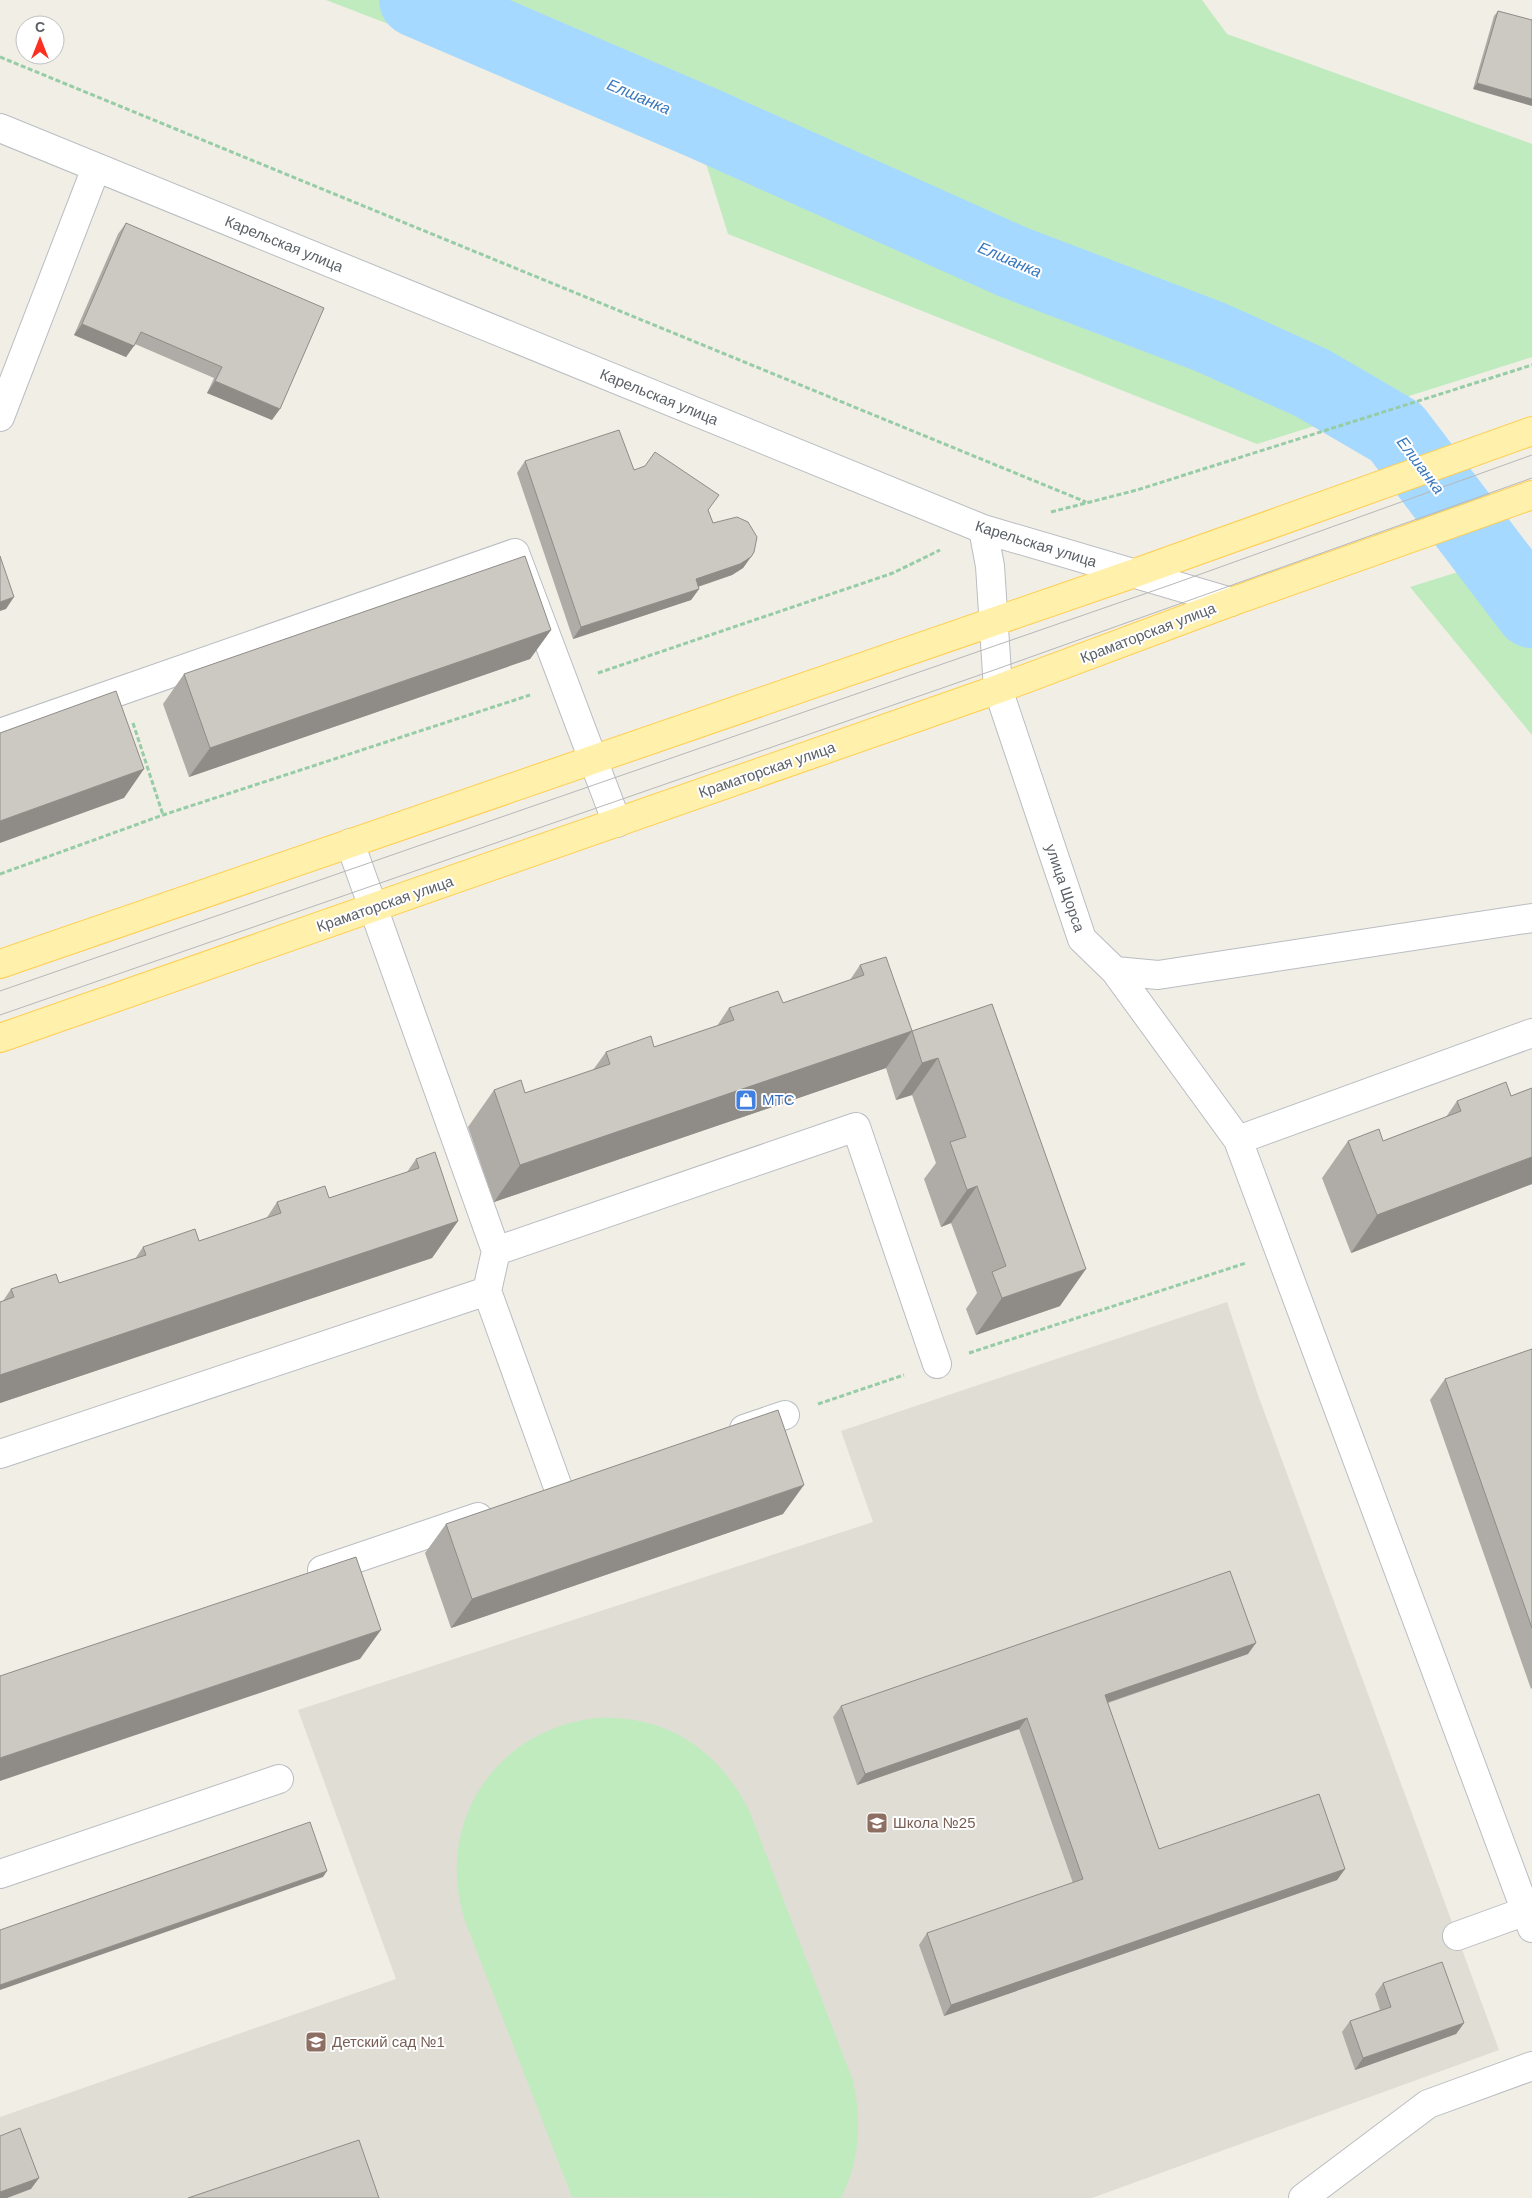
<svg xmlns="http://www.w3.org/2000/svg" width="1532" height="2198" font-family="Helvetica,sans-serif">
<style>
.education{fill:#e0ddd4}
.green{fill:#bfebbf}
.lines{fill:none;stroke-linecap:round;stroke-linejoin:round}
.river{stroke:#a6d9ff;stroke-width:74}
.minor-casing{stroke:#b9bdc2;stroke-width:30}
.major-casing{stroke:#ffce4f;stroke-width:30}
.path{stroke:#96cca6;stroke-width:3;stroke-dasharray:5 2.5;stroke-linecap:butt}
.minor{stroke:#fff;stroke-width:28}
.major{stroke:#fff1ab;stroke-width:28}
.tram{stroke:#b6b7b8;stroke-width:1}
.wall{fill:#afaca7}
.shaded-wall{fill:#8f8c88}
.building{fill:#ccc8c2;stroke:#8f8c88}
.labels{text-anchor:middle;stroke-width:4;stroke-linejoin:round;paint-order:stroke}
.street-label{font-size:15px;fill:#5c6167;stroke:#fff}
.shop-label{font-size:15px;fill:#366cbe;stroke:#fff;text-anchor:start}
.education-label{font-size:15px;fill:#785e54;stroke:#fff;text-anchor:start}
.water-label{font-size:16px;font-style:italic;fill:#3778be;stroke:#fff}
</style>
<rect width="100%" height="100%" fill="#f1eee5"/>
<path class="education" d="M1227 1302 1258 1395 1499 2050 1092 2198H0V2117L396 1979 298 1710 873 1522 841 1431Z"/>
<path class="green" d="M326 0H1202L1227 34 1532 144V357L1257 444 728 234 700 144Z
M1532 549V735L1410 587Z
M596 1718C666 1715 717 1748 749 1810L853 2081C862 2122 860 2160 841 2198L572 2197 465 1921C434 1824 494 1730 596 1718Z"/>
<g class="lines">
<path class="river" d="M416 0 705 124 1013 262 1210 337 1312 383 1396 432 1532 611"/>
<g class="minor-casing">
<path id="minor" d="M0 128 983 529 1231 602
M0 417 96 168
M983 529 990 566 998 689 1082 939 1115 971 1158 975 1532 918
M0 733 515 553 617 823
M1115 971 1238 1140 1532 1928
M1238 1140 1532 1033
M496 1251 856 1127 937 1364
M487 1291 559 1490
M744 1429 785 1415
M0 1454 487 1291 496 1251 350 843
M322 1570 478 1517
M0 1874 279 1779
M1457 1936 1526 1911
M1303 2198 1428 2104 1532 2066"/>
</g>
<g class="major-casing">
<path id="major" d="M0 964 1135 573 1532 431
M0 1038 998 689 1231 602 1532 495"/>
</g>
<path class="path" d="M0 57 1086 502
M1051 512 1137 490 1532 365
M598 673 893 573 940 550
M133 723 163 815
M0 874 163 815 530 695
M969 1353 1246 1263
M818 1404 904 1375"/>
<use href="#minor" class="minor"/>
<use href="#major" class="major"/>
<path class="tram" d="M0 991 1173 584 1532 455
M0 1015 997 669 1532 478"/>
</g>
<path class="wall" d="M1498 11 1532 20 1473 89 1494 16Z
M126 223 272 420 207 393 214 378 135 344 126 357 74 335 118 234Z
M525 461 634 470 708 510 713 523 754 552 743 568 732 575 698 587 699 589 691 600 573 639 517 473Z
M551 630 530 659 189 777 163 704 184 674Z
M860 965 912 1031 886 1068 494 1202 468 1127 494 1090 525 1093 593 1070 606 1052 654 1047 717 1026 729 1008 783 1003 850 980Z
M992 1004 1060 1306 976 1335 966 1309 977 1293 951 1223 941 1227 924 1179 936 1163 912 1095 896 1100 886 1068 912 1031Z
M1532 1088V1184L1351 1253 1322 1178 1348 1141H1383L1446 1117 1457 1101 1511 1096Z
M416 1159 458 1221 432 1258 0 1403V1302L3 1301 11 1289 59 1283 135 1259 143 1247 199 1241 266 1219 277 1202 329 1198 407 1172Z
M1532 1349V1688L1531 1689 1430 1400 1445 1379Z
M783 1514 451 1628 425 1553 446 1524Z
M1248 1654 1108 1703 1159 1849 1345 1869 1337 1880 944 2016 919 1945 927 1933 1073 1883 1019 1729 857 1785 833 1717 841 1706Z
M1383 1983 1464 2023 1456 2034 1355 2070 1342 2032 1350 2021 1380 2010 1375 1994Z"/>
<path class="shaded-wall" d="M1477 83 1532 99V106L1473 89Z
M82 324 134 346 126 357 74 335Z
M215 381 280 409 272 420 207 393Z
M751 557 743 568 732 575 688 590 696 579Z
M699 589 691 600 573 639 581 627Z
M14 597 6 609 0 611V602Z
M551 630 530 659 189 777 210 748Z
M144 769 124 798 0 843V821Z
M912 1031 886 1068 494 1202 520 1165Z
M938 1058 912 1095 896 1100 922 1063Z
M1532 1157V1184L1351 1253 1377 1215Z
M977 1186 951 1223 941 1227 967 1190Z
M458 1221 432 1258 0 1403V1375Z
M1086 1269 1060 1306 976 1335 1002 1298Z
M804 1485 783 1514 451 1628 472 1599Z
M381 1630 360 1659 0 1781V1758Z
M1256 1643 1248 1654 1097 1706 1105 1695Z
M1027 1718 1019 1729 857 1785 865 1774Z
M1345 1869 1337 1880 944 2016 951 2005Z
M327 1871 323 1877 0 1990V1985Z
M1464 2023 1456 2034 1355 2070 1363 2058Z
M39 2178 31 2189 7 2198H0V2192Z"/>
<path class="building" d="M1498 11 1532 20V99L1477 83Z
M126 223 324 308 280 409 215 381 222 367 141 332 134 346 82 324Z
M619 430 634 470 645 466 655 452 719 495 708 510 713 523 737 517 748 522 757 537 754 552 751 557 740 564 696 579 699 589 581 627 525 461Z
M0 556 14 597 0 602Z
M525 556 551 630 210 748 184 674Z
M116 691 144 769 0 821V733Z
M886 957 912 1031 520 1165 494 1090 521 1080 525 1093 610 1064 606 1052 651 1036 654 1047 734 1020 729 1008 778 991 783 1003 864 975 860 965Z
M992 1004 1086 1269 1002 1298 992 1272 1006 1266 977 1186 967 1190 950 1142 966 1137 938 1058 922 1063 912 1031Z
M1506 1082 1511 1096 1532 1088V1157L1377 1215 1348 1141 1379 1129 1383 1141 1461 1111 1457 1101Z
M435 1152 458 1221 0 1375V1302L14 1297 11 1289 56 1274 59 1283 146 1255 143 1247 195 1229 199 1241 281 1213 277 1202 325 1186 329 1198 419 1168 416 1159Z
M1532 1349V1628L1445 1379Z
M778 1410 804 1485 472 1599 446 1524Z
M356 1557 381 1630 0 1758V1676Z
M1230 1571 1256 1643 1105 1695 1159 1849 1319 1794 1345 1869 951 2005 927 1933 1083 1879 1027 1718 865 1774 841 1706Z
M310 1822 327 1871 0 1985V1930Z
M1442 1962 1464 2023 1363 2058 1350 2021 1391 2007 1383 1983Z
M20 2128 39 2178 0 2192V2136Z
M359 2140 379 2198H188Z"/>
<defs>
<g id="shop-square" transform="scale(1.125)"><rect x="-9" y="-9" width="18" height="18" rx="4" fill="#3f7fe0" stroke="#fff"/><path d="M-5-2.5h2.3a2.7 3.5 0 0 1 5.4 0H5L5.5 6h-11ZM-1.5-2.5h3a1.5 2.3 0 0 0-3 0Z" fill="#fff"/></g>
<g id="school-square" transform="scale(1.125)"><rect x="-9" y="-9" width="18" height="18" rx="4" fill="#8d6e63" stroke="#fff"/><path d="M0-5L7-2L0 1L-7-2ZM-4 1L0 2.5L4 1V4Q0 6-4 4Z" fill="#fff"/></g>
</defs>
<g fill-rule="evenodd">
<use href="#shop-square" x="746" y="1100"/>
<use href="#school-square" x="877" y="1823"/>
<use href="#school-square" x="316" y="2042"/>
</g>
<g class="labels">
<g class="street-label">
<text transform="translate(284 244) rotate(22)" y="5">Карельская улица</text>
<text transform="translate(659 397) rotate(22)" y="5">Карельская улица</text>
<text transform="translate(1036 544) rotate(17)" y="5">Карельская улица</text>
<text transform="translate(1148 633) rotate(-21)" y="5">Краматорская улица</text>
<text transform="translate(767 770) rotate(-19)" y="5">Краматорская улица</text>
<text transform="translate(1065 888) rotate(71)" y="5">улица Щорса</text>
<text transform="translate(385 904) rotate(-19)" y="5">Краматорская улица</text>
</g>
<g class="shop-label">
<text x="762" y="1105">МТС</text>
</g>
<g class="education-label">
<text x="893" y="1828">Школа №25</text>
<text x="332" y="2047">Детский сад №1</text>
</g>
<g class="water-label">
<text transform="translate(639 96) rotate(23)" y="6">Елшанка</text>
<text transform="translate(1010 259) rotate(23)" y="6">Елшанка</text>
<text transform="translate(1421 465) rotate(53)" y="6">Елшанка</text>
</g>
</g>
<g transform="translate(40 40)"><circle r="24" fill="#ffffff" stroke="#bec0c2"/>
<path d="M0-4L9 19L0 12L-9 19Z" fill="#fc3020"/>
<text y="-8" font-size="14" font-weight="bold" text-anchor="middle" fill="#5c6167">С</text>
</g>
</svg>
